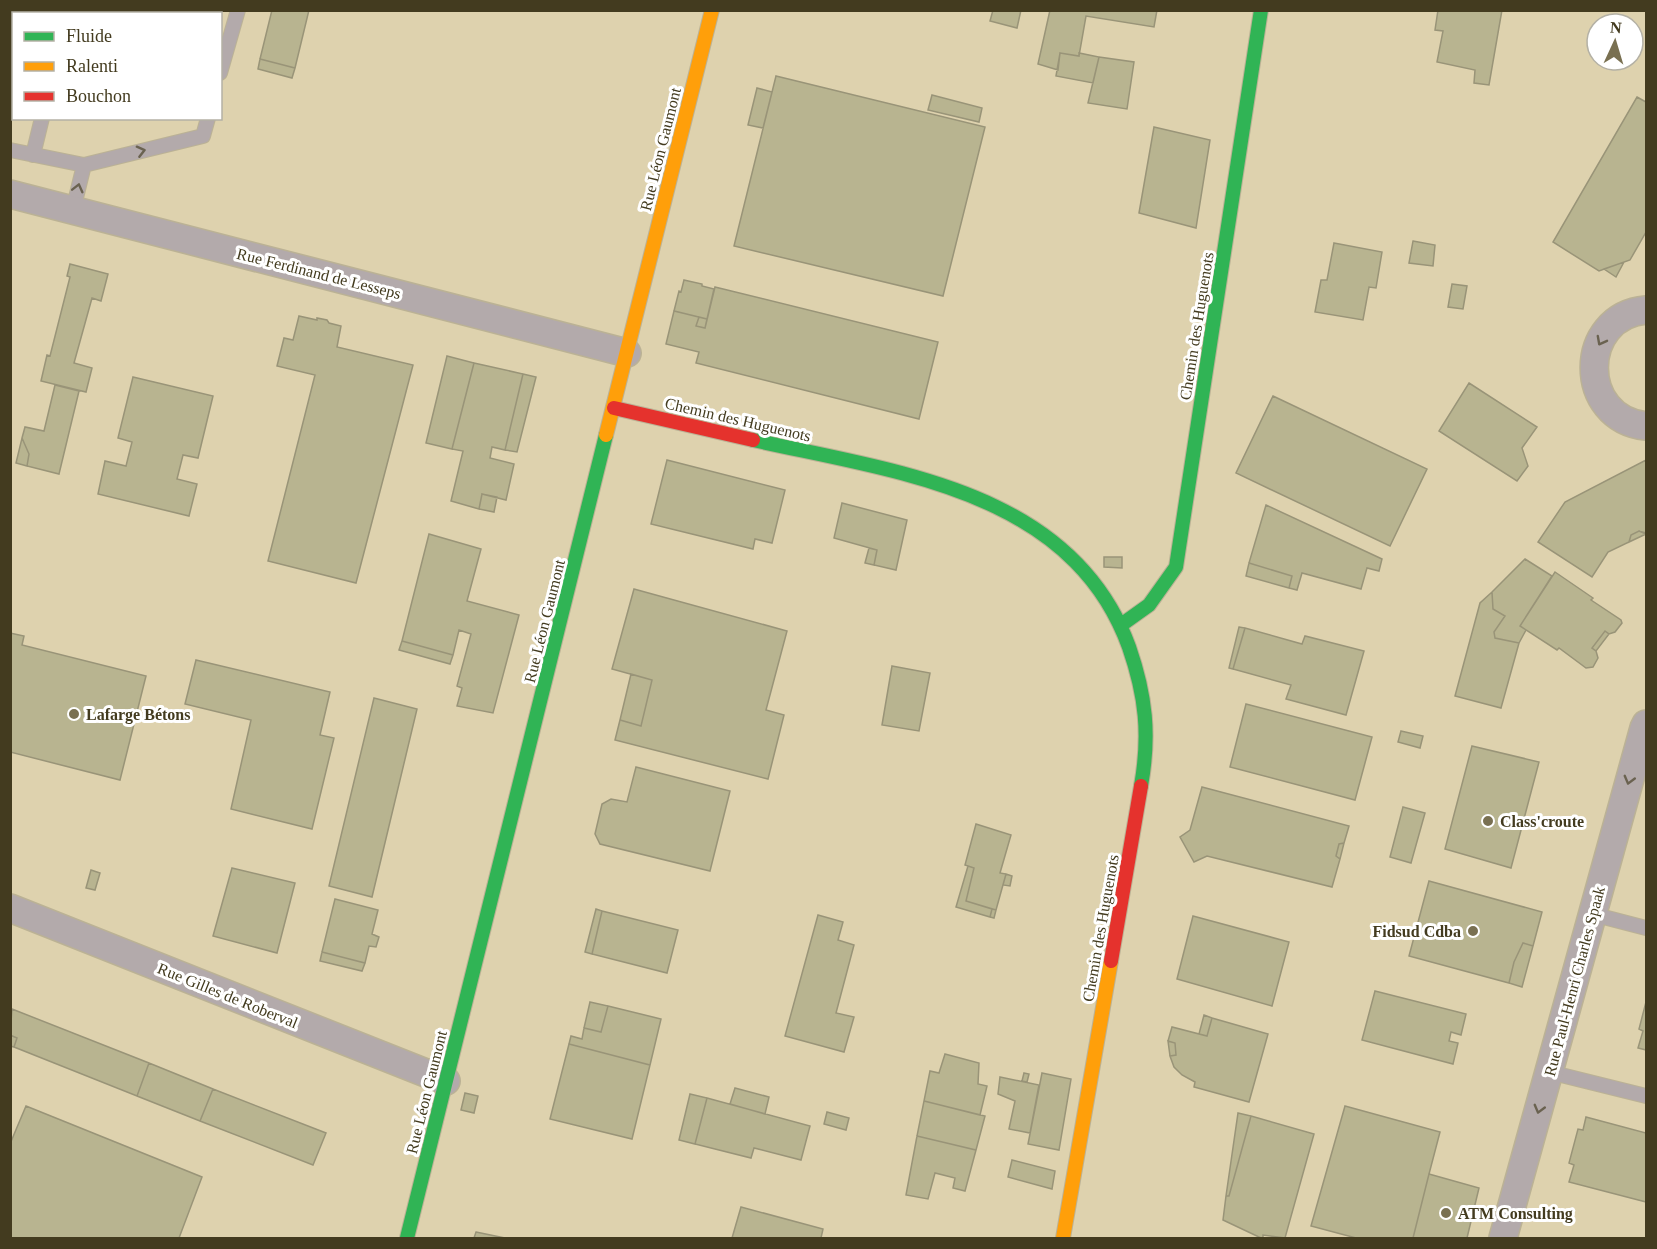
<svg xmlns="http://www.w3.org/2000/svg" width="1657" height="1249" font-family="'Times New Roman',serif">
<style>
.building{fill:#b8b490;stroke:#999478;stroke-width:1.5}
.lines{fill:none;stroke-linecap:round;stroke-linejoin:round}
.lane-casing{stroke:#bbb295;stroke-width:16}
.street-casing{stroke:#bbb295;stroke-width:30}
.fast-casing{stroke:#bbb295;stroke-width:16}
.slow-casing{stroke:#bbb295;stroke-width:16}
.jam-casing{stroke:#bbb295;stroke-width:16}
.lane{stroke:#b3aaab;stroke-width:14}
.street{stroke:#b3aaab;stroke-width:27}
.fast{stroke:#30b455;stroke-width:14}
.slow{stroke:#ff9f0a;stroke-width:14}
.jam{stroke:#e5322d;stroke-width:14}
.oneway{stroke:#6a6250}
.poi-dot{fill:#797051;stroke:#fff;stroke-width:2}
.labels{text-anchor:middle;stroke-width:6;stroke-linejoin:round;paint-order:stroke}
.street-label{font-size:16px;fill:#433b1f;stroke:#fff}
.poi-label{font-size:16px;font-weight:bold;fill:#433b1f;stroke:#fff;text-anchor:start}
</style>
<rect width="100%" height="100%" fill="#ded2ae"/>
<path class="building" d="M272 10H309L295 68 260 59Z
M993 10H1021L1017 28 990 21Z
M1050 10H1157L1154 27 1086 16 1079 56 1060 53 1058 70 1038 64Z
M1438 10H1502L1489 85 1474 83 1475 70 1437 62 1443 31 1435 30Z
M1060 53 1079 56V53L1099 57 1093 83 1056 76Z
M1099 57 1134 62 1127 109 1088 103Z
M260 59 295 68 292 78 258 69Z
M776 76 985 127 943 296 734 246Z
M757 88 772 92 763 128 748 125Z
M932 95 982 108 979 122 928 110Z
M1637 97 1646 102V232L1630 260 1599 271 1553 242Z
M1154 127 1210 140 1196 228 1139 213Z
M1413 241 1435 245 1433 266 1409 263Z
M1334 243 1382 252 1376 288 1369 287 1363 320 1315 312 1321 280H1327Z
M1624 262 1616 277 1604 269Z
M70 264 108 274 101 301 92 298 74 363 92 368 86 392 41 381 47 355 50 356 70 277 67 276Z
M684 280 702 284V286L714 289 707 319 674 311 679 291 681 292Z
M1452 284 1467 286 1463 309 1448 307Z
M715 287 938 342 919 419 696 363 699 352 666 344 674 311 699 317 696 326 705 328Z
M299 316 317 320V318L327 320 329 323 341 326 337 347 413 365 356 583 268 561 315 375 277 366 284 338 293 340Z
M699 317 707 319 705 328 696 326Z
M447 356 474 363 452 449 426 443Z
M474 363 523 374 505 450 492 447 490 458 514 464 506 500 482 494 479 509 451 501 463 451 452 449Z
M523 374 536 377 517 452 505 450Z
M133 377 213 396 198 458 183 455 177 479 197 484 189 516 98 494 105 461 126 466 132 442 118 438Z
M1469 383 1537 427 1522 448 1528 466 1517 481 1439 431Z
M55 385 79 391 59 474 27 466 29 454 22 438 25 427 44 431Z
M1273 396 1427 469 1390 546 1236 473Z
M22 438 29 454 27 466 16 463Z
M667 460 785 490 772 543 755 539 753 549 651 524Z
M1646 460V533L1639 531 1631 535 1629 542 1608 552 1592 577 1538 542 1565 502Z
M482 494 497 497 494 512 479 509Z
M842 503 907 520 896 570 874 565 877 550 834 538Z
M1266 505 1382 559 1379 571 1367 568 1361 589 1302 573 1297 590 1289 588 1292 576 1249 563Z
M1639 531 1646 534 1629 542 1631 535Z
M429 534 481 549 467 601 519 615 493 713 457 706 462 688 457 686 471 634 459 630 453 655 402 641Z
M869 548 877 550 874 565 865 563Z
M1104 557H1122V568L1104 567Z
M1525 559 1552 576 1520 626 1526 630 1519 643 1495 638 1494 632 1505 616 1493 609 1492 592Z
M1249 563 1292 576 1289 588 1246 576Z
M1555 572 1593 598 1591 600 1621 620 1622 623 1615 632 1609 634 1605 631 1592 648 1596 651 1598 658 1593 667 1586 668 1559 648 1557 650 1520 626Z
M634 589 787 631 766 710 784 715 768 779 615 740 620 720 641 726 652 680 612 669Z
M1492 592 1493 609 1505 616 1494 632 1495 638 1519 643 1501 708 1455 696 1480 603Z
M1239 627 1245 628 1233 669 1229 668Z
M1245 628 1302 644 1305 636 1364 651 1346 715 1286 699 1291 685 1233 669Z
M1605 631 1609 634 1596 651 1592 648Z
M10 633 24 636 22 645 146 676 120 780 10 752Z
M402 641 453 655 450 664 399 650Z
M196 660 330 692 320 735 334 738 312 829 231 809 251 720 185 704Z
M892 666 930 673 919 731 882 725Z
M631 674 652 680 641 726 620 720Z
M374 698 417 709 372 897 329 886Z
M1246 704 1372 737 1355 800 1230 767Z
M1401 731 1423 736 1420 748 1398 742Z
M1472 746 1539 762 1511 868 1445 849Z
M636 767 730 791 710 871 600 844 595 834 602 804 611 799 627 802Z
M1202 787 1349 826 1344 843 1339 844 1336 856 1340 859 1332 887 1207 856 1194 862 1180 837 1190 830Z
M1403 807 1425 813 1411 863 1390 857Z
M976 824 1011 835 1000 873 1006 874 996 910 966 901 974 868 965 865Z
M1344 843 1340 859 1336 856 1339 844Z
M968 866 974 868 966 901 992 909 990 917 956 907Z
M232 868 295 883 277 953 213 936Z
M91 870 100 873 95 890 86 888Z
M1006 874 1012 876 1010 886 1003 885Z
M1429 881 1542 912 1533 946 1523 943 1514 962 1509 983 1409 956Z
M335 899 378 910 372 934 379 937 376 947 369 946 365 963 322 952Z
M596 909 602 911 592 954 585 952Z
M992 909 996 910 994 918 990 917Z
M602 911 678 930 667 973 592 954Z
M818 915 843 922 838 940 854 945 836 1013 854 1017 844 1052 785 1036Z
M1193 916 1289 942 1272 1006 1177 979Z
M1523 943 1533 946 1522 987 1509 983 1514 962Z
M322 952 365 963 362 971 320 961Z
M1375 991 1466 1014 1461 1035 1451 1032 1449 1041 1458 1043 1453 1064 1362 1040Z
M590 1002 608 1006 601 1032 584 1028Z
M1646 1002V1050L1638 1048 1643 1031 1639 1029Z
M608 1006 661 1019 650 1065 569 1044 571 1036 582 1039 584 1028 601 1032Z
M12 1009 149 1063 137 1096 14 1047 17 1038 10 1035Z
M1204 1015 1212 1018 1207 1036 1199 1034Z
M1212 1018 1268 1034 1249 1102 1194 1087 1195 1082 1182 1075 1174 1067 1170 1056 1176 1055 1175 1043 1168 1041 1172 1027 1207 1036Z
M10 1035 17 1038 14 1047 10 1046Z
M1168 1041 1175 1043 1176 1055 1170 1056Z
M569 1044 650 1065 632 1139 550 1119Z
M945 1054 979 1063 978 1084 987 1086 980 1115 924 1101 930 1071 939 1073Z
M149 1063 213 1089 200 1121 137 1096Z
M1024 1073 1029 1074 1027 1082 1022 1081Z
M1042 1073 1071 1079 1059 1150 1028 1144Z
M1000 1077 1039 1085 1030 1133 1009 1129 1015 1101 998 1094Z
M735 1088 769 1097 765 1114 730 1104Z
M213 1089 326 1133 313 1165 200 1121Z
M465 1093 478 1096 474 1113 461 1110Z
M690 1094 707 1098 695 1144 679 1140Z
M707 1098 810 1126 801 1160 754 1148 751 1158 695 1144Z
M924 1101 985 1116 976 1150 917 1136Z
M26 1106 202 1177 179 1238H10V1144Z
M1345 1106 1440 1132 1429 1174 1479 1188 1467 1238H1356L1311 1226Z
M827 1112 849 1118 846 1130 824 1124Z
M1238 1113 1251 1116 1229 1196H1226Z
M1251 1116 1314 1134 1285 1238 1263 1235V1238H1261L1223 1220 1226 1196H1229Z
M1586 1117 1646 1133V1202L1569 1182 1574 1165 1569 1163 1578 1129 1583 1130Z
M917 1136 976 1150 965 1191 953 1188 955 1178 935 1173 928 1199 906 1195Z
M1012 1160 1055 1171 1052 1189 1008 1177Z
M1429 1174 1479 1188 1467 1238H1413Z
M741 1207 823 1229 821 1238H732Z
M476 1232 505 1238H474Z"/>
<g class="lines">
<g class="lane-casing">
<path id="lane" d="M66 14 67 10
M220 73 238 10
M10 150 84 165 203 136 208 118
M33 155 42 118
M73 210 84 165
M1592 914 1646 928
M1549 1072 1646 1096"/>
</g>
<g class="street-casing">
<path id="street" d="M10 194 627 353
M1646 310C1577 316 1577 419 1646 426
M10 908 446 1081
M1503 1238 1644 728 1646 724"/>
</g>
<g class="fast-casing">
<path id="fast" d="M753 440C895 472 1072 490 1129 647 1146 696 1150 735 1141 786
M1121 625 1149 605 1176 567 1261 10
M407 1238 606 435"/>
</g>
<g class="slow-casing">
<path id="slow" d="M606 435 712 10
M1063 1238 1111 961"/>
</g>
<g class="jam-casing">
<path id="jam" d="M614 408 753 440
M1111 961 1141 786"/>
</g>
<use href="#lane" class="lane"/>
<use href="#street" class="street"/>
<use href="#fast" class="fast"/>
<use href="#slow" class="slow"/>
<use href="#jam" class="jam"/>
</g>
<defs><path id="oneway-chevron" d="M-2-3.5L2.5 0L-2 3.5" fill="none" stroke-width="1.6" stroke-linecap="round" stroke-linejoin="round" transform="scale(1.5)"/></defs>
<g class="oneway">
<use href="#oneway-chevron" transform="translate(141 151) rotate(-14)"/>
<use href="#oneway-chevron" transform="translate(78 188) rotate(-76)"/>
<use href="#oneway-chevron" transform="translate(1601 341) rotate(118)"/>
<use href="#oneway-chevron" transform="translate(1629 780) rotate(105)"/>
<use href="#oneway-chevron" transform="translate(1539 1109) rotate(105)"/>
</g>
<g class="poi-dot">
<circle cx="74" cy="714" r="6"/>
<circle cx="1488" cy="821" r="6"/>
<circle cx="1473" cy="931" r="6"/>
<circle cx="1446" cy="1213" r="6"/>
</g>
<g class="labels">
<g class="street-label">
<text transform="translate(660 149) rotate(-76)" y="6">Rue Léon Gaumont</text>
<text transform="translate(319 273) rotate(14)" y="6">Rue Ferdinand de Lesseps</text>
<text transform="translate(1196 326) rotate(-81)" y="6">Chemin des Huguenots</text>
<text transform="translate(738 419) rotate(13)" y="6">Chemin des Huguenots</text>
<text transform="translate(544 621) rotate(-76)" y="6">Rue Léon Gaumont</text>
<text transform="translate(1100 928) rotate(-80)" y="6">Chemin des Huguenots</text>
<text transform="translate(1574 981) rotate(-75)" y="6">Rue Paul-Henri Charles Spaak</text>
<text transform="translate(228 995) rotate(22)" y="6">Rue Gilles de Roberval</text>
<text transform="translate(426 1092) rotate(-76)" y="6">Rue Léon Gaumont</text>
</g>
<g class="poi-label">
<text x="86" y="720">Lafarge Bétons</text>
<text x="1500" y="827">Class'croute</text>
<text x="1461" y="937" text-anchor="end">Fidsud Cdba</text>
<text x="1458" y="1219">ATM Consulting</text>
</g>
</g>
<rect width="1657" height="1249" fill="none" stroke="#433b1f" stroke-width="24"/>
<rect x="12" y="12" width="210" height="108" fill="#ffffff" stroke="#b4b1a5" stroke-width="1.5"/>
<rect x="24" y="32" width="30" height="9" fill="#30b455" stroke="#b4b1a5" stroke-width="1.5"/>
<text x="66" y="42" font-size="18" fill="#433b1f">Fluide</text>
<rect x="24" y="62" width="30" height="9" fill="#ff9f0a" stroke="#b4b1a5" stroke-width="1.5"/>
<text x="66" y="72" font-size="18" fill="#433b1f">Ralenti</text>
<rect x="24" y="92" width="30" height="9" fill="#e5322d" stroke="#b4b1a5" stroke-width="1.5"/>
<text x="66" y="102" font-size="18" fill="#433b1f">Bouchon</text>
<g transform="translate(1615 42) rotate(4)"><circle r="28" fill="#ffffff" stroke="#b4b1a5" stroke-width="1.5"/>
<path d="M0-4.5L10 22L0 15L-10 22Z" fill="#797051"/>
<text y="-9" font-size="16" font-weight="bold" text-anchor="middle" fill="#433b1f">N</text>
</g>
</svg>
